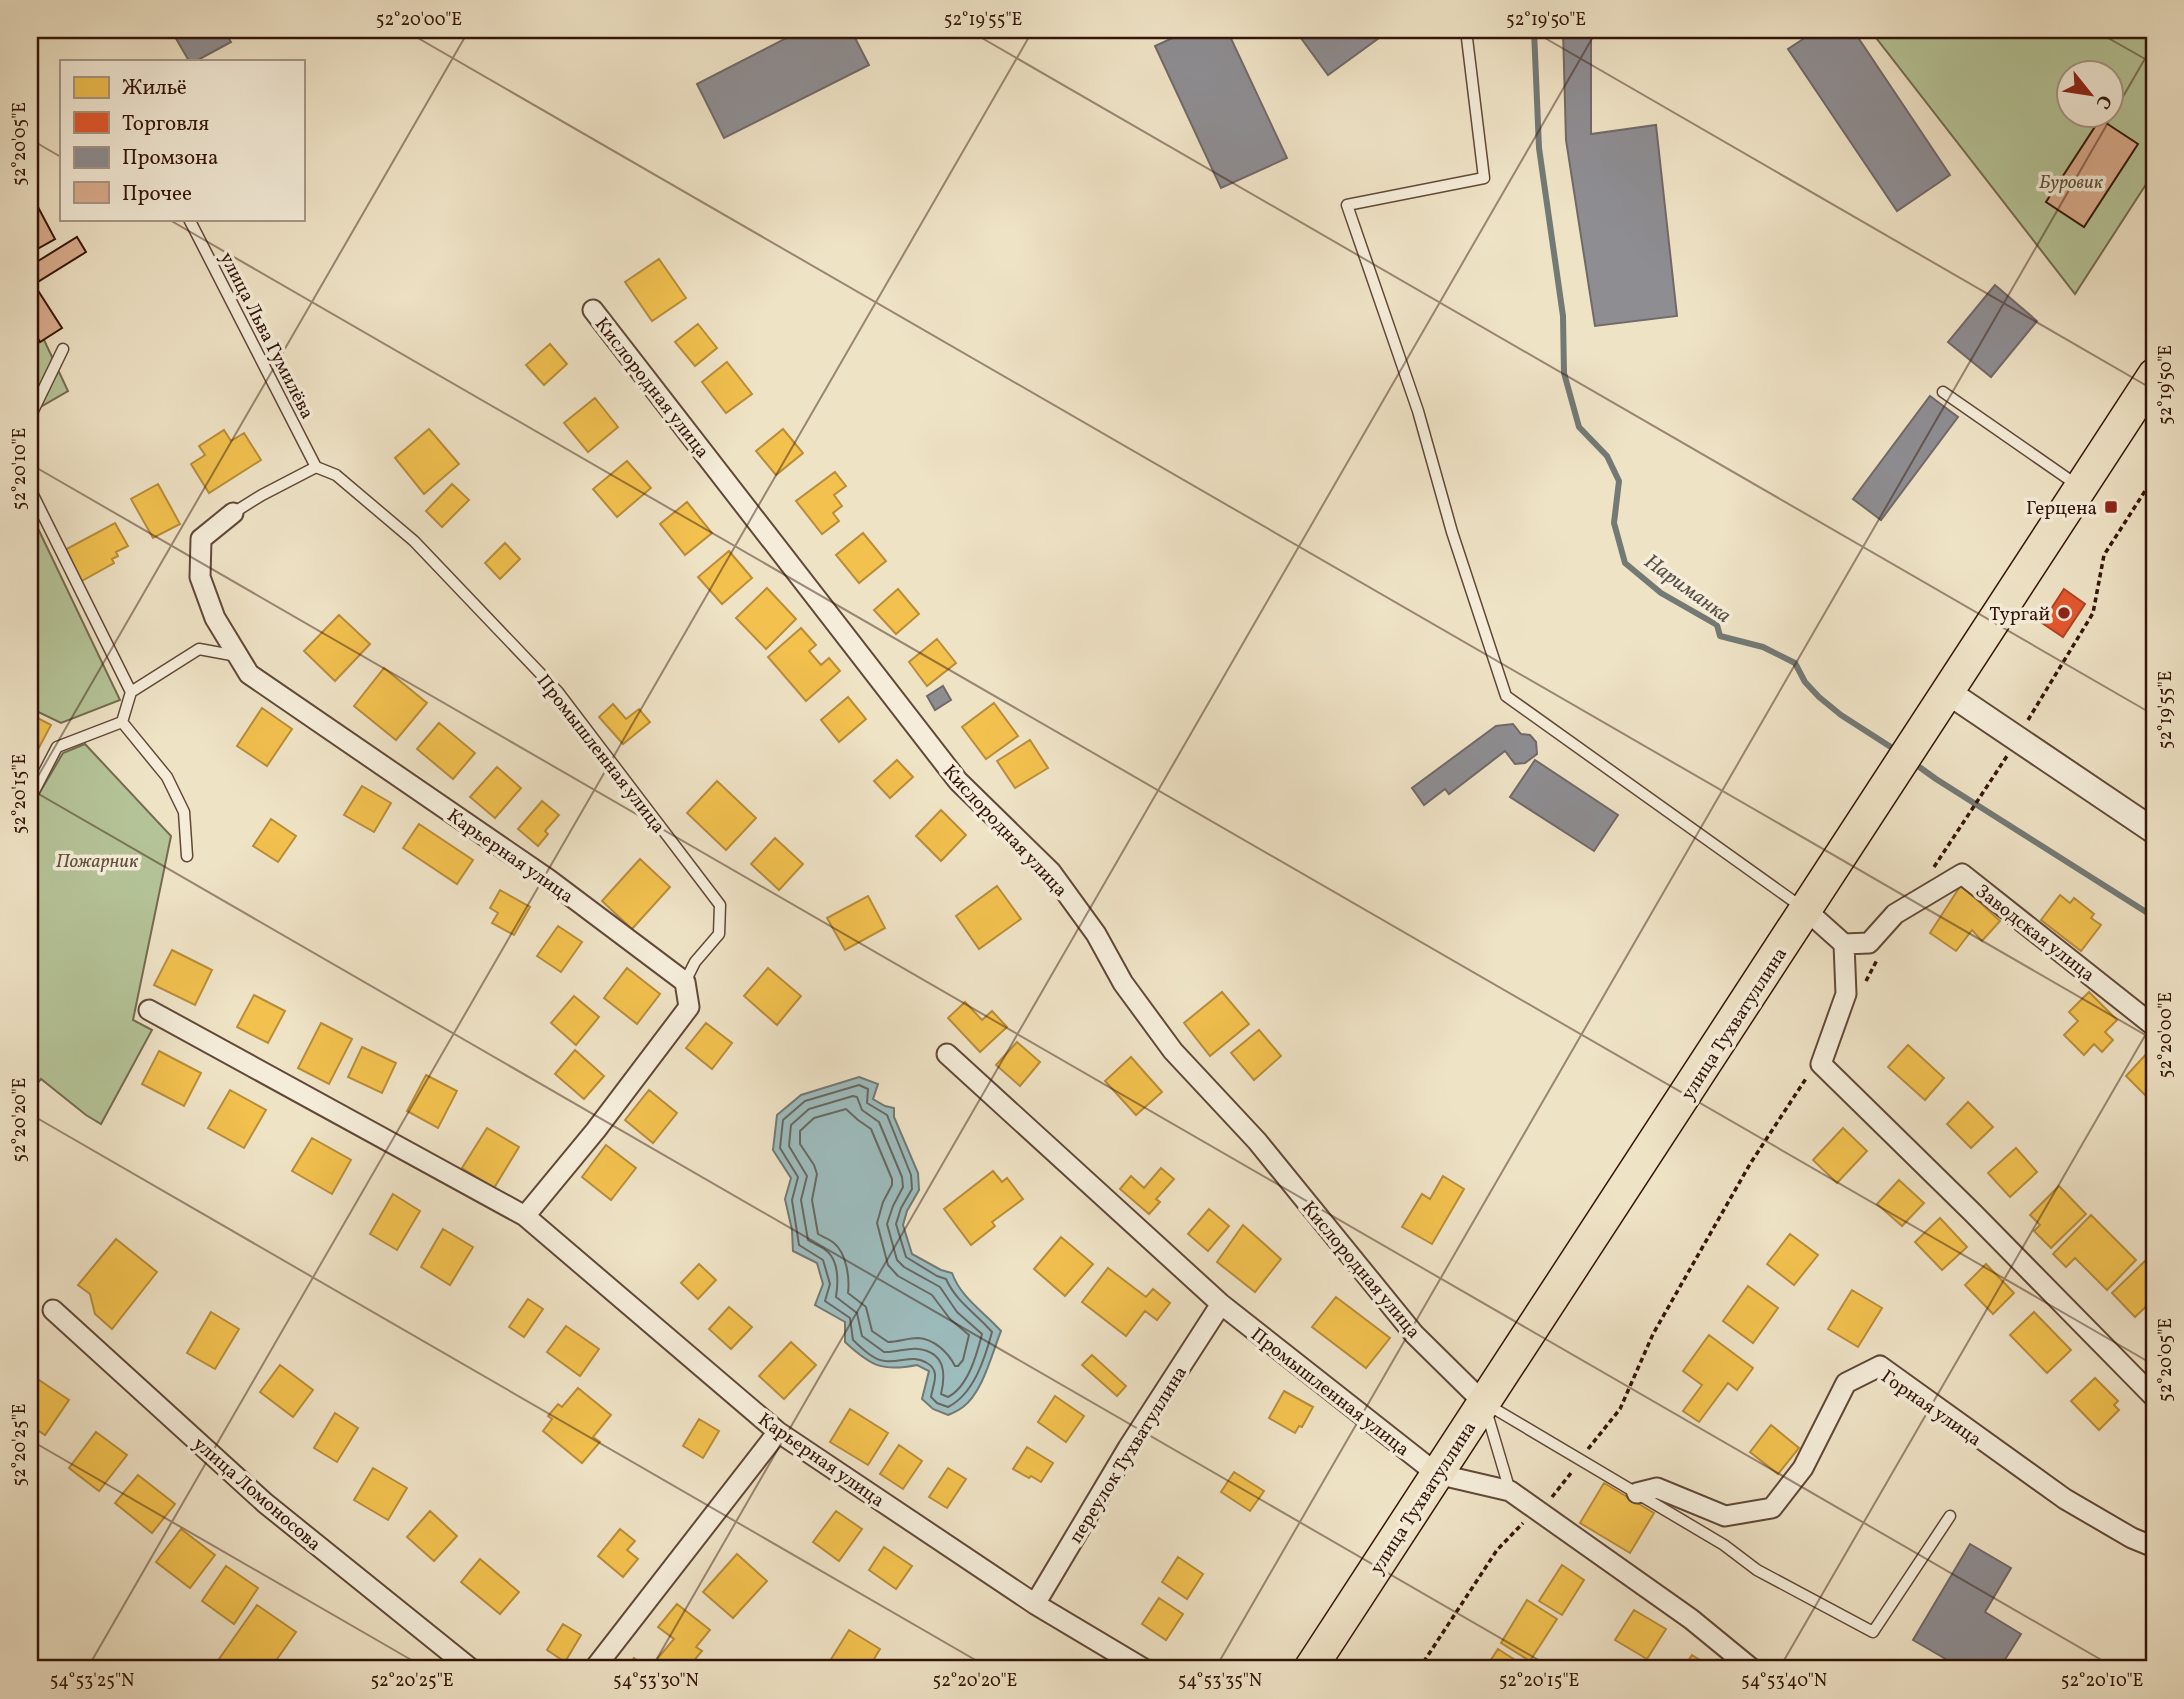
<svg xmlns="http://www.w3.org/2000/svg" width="2184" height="1699" font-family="Vollkorn,serif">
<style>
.green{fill:#b5c498;stroke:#746c50;stroke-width:2;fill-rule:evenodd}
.water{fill:#9dbcbd;stroke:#737975;stroke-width:2}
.homes{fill:#f2c14e;stroke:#b98d39;stroke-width:2}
.shops{fill:#e4572e;stroke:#af4323;stroke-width:2}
.industry{fill:#8d8d92;stroke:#726969;stroke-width:2}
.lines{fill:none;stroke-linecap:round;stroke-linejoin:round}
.shore{stroke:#686862;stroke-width:2}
.stream{stroke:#737975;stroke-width:6}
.building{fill:#dbad8e;stroke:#331508;stroke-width:2}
.service-casing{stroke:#624838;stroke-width:13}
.minor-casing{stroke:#624838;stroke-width:23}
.tertiary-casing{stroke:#624838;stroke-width:28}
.primary-casing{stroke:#331508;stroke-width:35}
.path{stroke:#331508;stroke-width:3.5;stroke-dasharray:5 3.5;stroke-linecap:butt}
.service{stroke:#f5edda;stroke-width:10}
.minor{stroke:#f5edda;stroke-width:19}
.tertiary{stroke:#f5edda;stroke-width:24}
.primary{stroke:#efe3c6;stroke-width:32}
.ticks{fill:none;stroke:#331508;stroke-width:2;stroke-opacity:0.45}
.poi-dot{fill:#8f2418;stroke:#f5edda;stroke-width:2.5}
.labels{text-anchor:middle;stroke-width:7;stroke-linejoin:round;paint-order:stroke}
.park-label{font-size:19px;font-style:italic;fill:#60523a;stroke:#f5edda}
.street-label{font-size:19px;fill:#331508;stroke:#f5edda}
.poi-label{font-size:19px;fill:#331508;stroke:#f5edda;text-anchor:end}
.water-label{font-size:21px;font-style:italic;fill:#584f47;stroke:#f5edda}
.neatline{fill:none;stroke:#331508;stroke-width:2.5}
.ticks-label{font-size:18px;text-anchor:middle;fill:#331508}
</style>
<rect width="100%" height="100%" fill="#efe3c6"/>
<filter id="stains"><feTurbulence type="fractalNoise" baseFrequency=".00286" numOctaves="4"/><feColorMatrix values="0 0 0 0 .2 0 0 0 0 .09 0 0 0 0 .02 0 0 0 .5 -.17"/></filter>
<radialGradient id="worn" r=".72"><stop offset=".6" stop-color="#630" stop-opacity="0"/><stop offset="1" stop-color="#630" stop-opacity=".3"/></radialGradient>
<path class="green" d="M1870 30H2154V172L2075 294ZM2068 74H2110V116H2068Z
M30 310 68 391 30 413Z
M33 518 120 700 61 723 30 708V520Z
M85 744 171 836 133 1020 152 1030 101 1124 86 1115 41 1079 30 1093V809L63 753Z"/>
<path class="water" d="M859 1077 878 1084 873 1099 885 1106 894 1108V1117L918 1173 919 1190 907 1211 903 1225 912 1254 941 1270 952 1273C961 1298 983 1311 1001 1331 992 1353 983 1392 963 1407 959 1410 953 1413 948 1415L933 1409 922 1399 929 1371 917 1365C882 1372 871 1366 845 1342V1322L815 1305 823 1284 817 1263 793 1251 792 1230 785 1199 791 1178 773 1150 777 1115 801 1095Z"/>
<path class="homes" d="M659 259 686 298 652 321 625 282Z
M698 324 717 348 695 366 675 342Z
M550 344 567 364 544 385 526 365Z
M727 362 752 394 726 413 702 382Z
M595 398 618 427 588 452 564 423Z
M429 429 459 464 424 494 395 458Z
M783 429 803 453 776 475 756 451Z
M224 430 231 441 244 433 261 460 209 493 191 464 205 455 199 446Z
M627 461 651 488 617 517 593 489Z
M835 472 846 486 834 495 842 506 833 513 839 521 822 534 796 501Z
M158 484 180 524 153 538 131 499Z
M452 484 469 500 442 527 426 511Z
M687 502 712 533 685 555 660 524Z
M115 523 128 546 116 552 118 556 112 559 114 563 80 582 63 551Z
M863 533 886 561 859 583 836 555Z
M505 543 520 559 500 579 485 563Z
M729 551 752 578 722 604 698 577Z
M767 588 796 619 766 649 736 618Z
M898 589 919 614 896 634 874 610Z
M339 615 370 644 335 681 304 651Z
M801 628 816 645 809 651 821 665 829 658 840 671 806 701 768 657Z
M937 639 956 663 927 686 909 662Z
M384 668 427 703 396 740 354 706Z
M848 697 866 719 839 742 821 720Z
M994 703 1018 736 986 759 962 727Z
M613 704 626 719 639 709 650 722 623 744 599 717Z
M262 708 292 729 267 766 237 746Z
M30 714 51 725 34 757 30 755Z
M439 723 475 753 453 779 417 749Z
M1030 740 1048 768 1015 788 997 761Z
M897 760 913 777 890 798 874 781Z
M497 767 521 788 495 818 470 797Z
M717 781 756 818 726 850 687 813Z
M362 786 391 803 374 832 344 815Z
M542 801 559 815 545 831 548 834 538 846 518 829Z
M941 810 966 835 941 861 916 836Z
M271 819 296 836 278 862 253 846Z
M419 824 473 860 457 884 403 848Z
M775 838 803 864 779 890 751 864Z
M640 859 670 887 632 929 602 901Z
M1961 885 2000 921 1982 941 1972 930 1956 951 1930 933Z
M997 886 1021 919 979 949 956 916Z
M500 890 530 907 514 935 492 923 498 913 490 908Z
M2060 895 2070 903 2074 898 2094 914 2091 918 2101 925 2081 951 2041 920Z
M868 896 885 928 845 950 827 918Z
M558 926 582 942 561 972 537 956Z
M172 950 212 970 195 1005 154 985Z
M627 968 660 994 637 1024 604 998Z
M768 968 801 996 777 1025 744 996Z
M1222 992 1249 1024 1210 1056 1184 1023Z
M2089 992 2117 1020 2105 1032 2113 1040 2102 1052 2094 1044 2084 1055 2064 1035 2078 1021 2069 1012Z
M254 995 285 1011 268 1043 237 1027Z
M574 996 599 1017 576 1045 551 1023Z
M965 1002 982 1020 992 1011 1007 1027 980 1052 948 1018Z
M321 1023 352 1039 329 1084 298 1068Z
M706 1023 732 1043 712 1069 686 1048Z
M1259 1030 1281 1056 1254 1080 1231 1053Z
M1017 1042 1040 1062 1020 1086 996 1065Z
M1908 1045 1944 1078 1925 1100 1888 1067Z
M362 1047 396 1063 382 1093 348 1077Z
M575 1050 604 1076 584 1099 555 1074Z
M159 1051 201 1073 184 1106 142 1084Z
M2149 1051 2154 1057V1093L2149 1099 2126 1076Z
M1131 1057 1162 1092 1136 1115 1105 1081Z
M426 1075 457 1091 438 1128 407 1111Z
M230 1090 266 1110 244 1148 208 1128Z
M649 1090 677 1113 653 1143 625 1120Z
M1968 1102 1993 1127 1971 1148 1947 1124Z
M487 1128 519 1147 494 1188 462 1168Z
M1843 1128 1867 1151 1837 1183 1813 1160Z
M312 1138 351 1160 332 1194 292 1171Z
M606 1145 636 1168 611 1200 582 1177Z
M2016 1148 2037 1172 2010 1197 1988 1173Z
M1161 1168 1174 1179 1156 1199 1160 1202 1149 1214 1120 1189 1131 1176 1144 1188Z
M993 1171 1002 1182 1007 1178 1023 1199 992 1222 995 1226 971 1245 944 1209Z
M1443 1176 1464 1189 1432 1244 1402 1227 1422 1194 1430 1199Z
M1899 1180 1924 1203 1902 1226 1877 1204Z
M2059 1186 2086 1214 2051 1248 2034 1231 2040 1225 2030 1215Z
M393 1194 420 1211 397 1250 370 1234Z
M1209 1209 1229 1226 1208 1251 1188 1234Z
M2091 1215 2136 1260 2107 1290 2075 1258 2066 1267 2053 1254Z
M1940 1218 1967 1247 1942 1270 1915 1242Z
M1243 1225 1281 1259 1255 1292 1217 1262Z
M443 1229 473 1247 450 1285 421 1267Z
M1790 1234 1818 1255 1794 1285 1767 1264Z
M1061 1237 1093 1264 1065 1296 1034 1269Z
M116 1239 157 1272 112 1329 95 1314 90 1294 78 1285Z
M2145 1261 2154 1271V1299L2135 1317 2112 1293Z
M699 1264 716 1280 698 1299 681 1283Z
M1986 1264 2014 1293 1993 1314 1965 1285Z
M1108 1268 1146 1297 1153 1289 1170 1303 1157 1320 1145 1311 1126 1336 1082 1302Z
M1748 1286 1778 1308 1753 1343 1723 1321Z
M1852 1290 1882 1308 1858 1347 1828 1329Z
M1336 1297 1390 1338 1366 1368 1312 1327Z
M528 1299 543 1309 524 1337 509 1327Z
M729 1307 752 1327 731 1349 709 1329Z
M211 1312 239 1329 215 1369 187 1353Z
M2034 1312 2071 1350 2047 1373 2010 1335Z
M566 1326 599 1349 580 1376 547 1352Z
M1709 1335 1753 1368 1737 1390 1728 1383 1699 1422 1683 1411 1702 1385 1683 1371Z
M791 1342 816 1365 784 1399 759 1376Z
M1092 1355 1126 1386 1117 1396 1082 1365Z
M280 1365 313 1390 293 1417 260 1392Z
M30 1374 69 1400 45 1435 30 1425Z
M2095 1378 2118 1401 2114 1405 2119 1410 2099 1430 2071 1401Z
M578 1388 611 1415 593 1437 600 1442 582 1463 543 1431 552 1419 548 1416 558 1404 562 1407Z
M1284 1391 1313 1407 1302 1427 1299 1426 1295 1433 1269 1418Z
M1055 1396 1084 1416 1066 1442 1038 1422Z
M850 1409 888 1433 868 1465 830 1442Z
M335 1413 358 1428 337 1462 314 1448Z
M699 1419 719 1431 703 1458 683 1446Z
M1771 1425 1799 1448 1778 1474 1750 1452Z
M96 1432 127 1455 99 1491 69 1468Z
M899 1445 922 1461 903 1489 880 1474Z
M1027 1447 1053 1463 1041 1482 1031 1476 1029 1478 1013 1469Z
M373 1468 407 1488 388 1520 354 1500Z
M948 1468 966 1479 947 1508 929 1497Z
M1234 1472 1264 1491 1250 1511 1221 1492Z
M138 1475 175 1504 152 1533 115 1503Z
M1604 1483 1654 1513 1630 1553 1580 1523Z
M430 1511 457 1536 434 1561 407 1537Z
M836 1511 862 1529 839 1561 813 1542Z
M181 1529 215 1555 190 1588 156 1562Z
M620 1529 635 1541 627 1550 638 1559 623 1577 598 1556Z
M884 1547 912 1566 896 1589 869 1570Z
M737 1554 767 1581 733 1618 703 1592Z
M1178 1557 1203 1574 1187 1599 1162 1582Z
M480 1559 519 1592 500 1614 461 1582Z
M1562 1565 1584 1580 1562 1615 1539 1601Z
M226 1566 258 1588 234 1624 202 1601Z
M1159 1598 1183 1614 1166 1640 1142 1624Z
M1527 1600 1557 1619 1530 1661 1501 1643Z
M677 1604 710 1630 696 1647 702 1651 687 1669H658L652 1665 674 1639 658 1627Z
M257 1605 296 1632 270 1669H212Z
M1634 1610 1666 1629 1647 1659 1615 1640Z
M563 1624 581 1635 565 1662 547 1650Z
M849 1630 880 1649 868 1669H825Z
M1498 1649 1526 1667 1525 1669H1485Z
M1692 1655 1714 1669H1683Z
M634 1658 648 1669H625Z"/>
<path class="shops" d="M2064 589 2085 604 2063 637 2042 623Z"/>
<path class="industry" d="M171 30H224L231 42 196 61H189Z
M802 30H851L869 65 724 138 697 84Z
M1190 30H1227L1287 158 1221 188 1155 46Z
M1304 30H1390L1328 75 1298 34Z
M1563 30H1591V134L1656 125 1677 316 1595 326 1566 140Z
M1817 30H1853L1950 175 1897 211 1788 49Z
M1995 285 2037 321 1991 377 1948 342Z
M1930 396 1958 417 1881 520 1853 499Z
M943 686 951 700 935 710 927 696Z
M1513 724 1521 734 1530 735 1536 742 1537 754 1525 763 1515 764 1505 751 1449 794 1445 789 1424 805 1412 788 1496 726Z
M1535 760 1618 815 1594 851 1510 797Z
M1970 1544 2011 1568 1985 1612 2021 1634 1999 1669H1963L1913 1640Z"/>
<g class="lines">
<path class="shore" d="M859 1085 868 1089 867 1103 887 1115 911 1175 912 1189 901 1208 896 1224 906 1257 937 1276 946 1279C957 1303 976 1313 992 1332 985 1358 974 1394 948 1407L937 1403 931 1397C933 1384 941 1371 927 1363 913 1354 901 1363 885 1361 873 1360 862 1348 853 1340L850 1318 825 1301 830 1284 823 1260 799 1245 792 1200 798 1177 780 1148 783 1120 805 1101Z
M853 1096 857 1097 862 1110 879 1122 902 1177 903 1187 893 1206 887 1224 897 1260 904 1267 940 1287 957 1312 982 1334C977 1354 968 1387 948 1397L941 1394C946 1373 945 1353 919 1349 908 1347 896 1353 884 1352L862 1336 857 1313 836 1297C838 1284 839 1263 828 1252 823 1247 814 1244 808 1240L801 1200 807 1176 789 1146 791 1125 809 1109Z
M846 1109 858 1120 871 1129 892 1179V1185L883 1202 877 1223 888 1265 898 1276 932 1295 950 1319 969 1335 963 1360 958 1366H955C948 1352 934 1339 918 1338 908 1338 898 1342 888 1342L872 1331 866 1307 848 1293C850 1277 846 1253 834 1243 829 1239 823 1237 818 1234L812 1200 817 1174 814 1165 800 1144V1131L814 1118Z"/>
<path class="stream" d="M1534 30 1539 148 1563 316 1564 373 1579 427 1607 456 1619 481 1614 523 1625 563 1661 593 1717 625 1720 636 1763 647 1795 663 1805 682 1819 697 1841 715 1897 751
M1911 761 1936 779 2154 917"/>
</g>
<path class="building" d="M2100 119 2138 144 2084 227 2046 202Z
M30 192 55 239 30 253Z
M77 237 86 252 36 283 30 273V266Z
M37 289 62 328 40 342 30 325V294Z"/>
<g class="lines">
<g class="service-casing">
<path id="service" d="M1466 30 1484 178 1347 205 1418 411 1452 532 1506 696 1803 908
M189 219 316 467
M1943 392 2077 485
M30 417 63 349
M316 467 336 475 414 541 558 692 720 905 719 934 695 962 685 982
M30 489 131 692 122 722 167 777 184 812 187 856
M233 513 262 495 316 467
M131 692 199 649 237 656
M30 799 57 747 122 722
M1488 1405 1724 1545 1757 1570 1873 1632 1950 1516
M1486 1410 1510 1491"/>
</g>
<g class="minor-casing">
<path id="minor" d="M593 310 958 781 1051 872 1096 934 1123 983 1173 1051 1257 1141 1414 1334 1484 1403
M233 513 201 539 200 577 215 618 249 674 548 879 685 982 689 1007 596 1130 525 1216
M1806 910 1844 944 1846 994 1821 1064 1973 1213 2154 1397
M1844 944 1869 943 1895 914 1962 874 2154 1026
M149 1010 525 1216 778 1432 1035 1604 1144 1669
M947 1054 1221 1304 1437 1474 1510 1491 1691 1619 1752 1669
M53 1310 265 1503 471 1669
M1637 1493 1657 1488 1725 1516 1772 1508 1803 1468 1846 1383 1880 1366 2065 1499 2132 1538 2154 1547
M1035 1604 1128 1448 1221 1304
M594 1669 778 1432"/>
</g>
<g class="tertiary-casing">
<path id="tertiary" d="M1948 692 2154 831"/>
</g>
<g class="primary-casing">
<path id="primary" d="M1310 1669 2154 375"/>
</g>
<path class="path" d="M2028 720 2093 613 2104 555 2154 477
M1934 867 2007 756
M1866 981 1877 960
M1588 1449 1620 1409 1653 1334 1750 1164 1807 1077
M1552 1497 1571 1473
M1419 1669 1497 1550 1523 1523"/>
<use href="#service" class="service"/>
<use href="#minor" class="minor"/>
<use href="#tertiary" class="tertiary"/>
<use href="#primary" class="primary"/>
</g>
<path class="ticks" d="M404 30 2154 1040M968 30 2154 715M1531 30 2154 390M2094 30 2154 64M30 139 61 157M168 219 2154 1365M30 464 2117 1669M30 789 1554 1669M30 790 469 30M30 1114 991 1669M30 1440 427 1669M87 1669 1033 30M651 1669 1597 30M1215 1669 2154 43M1779 1669 2154 1020"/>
<g class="poi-dot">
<rect x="2104" y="500" width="14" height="14" rx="3.5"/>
<circle cx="2064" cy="613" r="7"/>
</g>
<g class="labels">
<g class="park-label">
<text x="2071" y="188">Буровик</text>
<text x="97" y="867">Пожарник</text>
</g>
<g class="street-label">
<text transform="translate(268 335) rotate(63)" y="7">улица Льва Гумилёва</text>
<text transform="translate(653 387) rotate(52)" y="7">Кислородная улица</text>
<text transform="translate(602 753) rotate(52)" y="7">Промышленная улица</text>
<text transform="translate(1006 830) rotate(47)" y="7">Кислородная улица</text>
<text transform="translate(511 855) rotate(35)" y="7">Карьерная улица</text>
<text transform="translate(2036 932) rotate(38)" y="7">Заводская улица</text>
<text transform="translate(1733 1023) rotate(-57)" y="7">улица Тухватуллина</text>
<text transform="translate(1362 1269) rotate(50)" y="7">Кислородная улица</text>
<text transform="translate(1331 1391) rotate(38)" y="7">Промышленная улица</text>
<text transform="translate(1932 1407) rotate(35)" y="7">Горная улица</text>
<text transform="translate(1127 1454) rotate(-58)" y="7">переулок Тухватуллина</text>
<text transform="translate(822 1459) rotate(35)" y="7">Карьерная улица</text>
<text transform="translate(258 1493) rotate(41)" y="7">улица Ломоносова</text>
<text transform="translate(1422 1497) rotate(-57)" y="7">улица Тухватуллина</text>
</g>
<g class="poi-label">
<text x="2097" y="514">Герцена</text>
<text x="2050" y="620">Тургай</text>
</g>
<g class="water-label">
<text transform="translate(1688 588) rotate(36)" y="7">Нариманка</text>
</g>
</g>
<rect width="2184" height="1699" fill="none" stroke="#efe3c6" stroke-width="77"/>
<rect x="60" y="60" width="245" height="161" fill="#f5edda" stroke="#a79786" stroke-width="2"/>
<rect x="74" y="77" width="35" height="21" fill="#f2c14e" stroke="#a79786" stroke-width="2"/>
<text x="122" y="94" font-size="21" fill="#331508">Жильё</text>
<rect x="74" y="112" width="35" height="21" fill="#e4572e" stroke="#a79786" stroke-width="2"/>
<text x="122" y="130" font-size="21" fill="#331508">Торговля</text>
<rect x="74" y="147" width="35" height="21" fill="#8d8d92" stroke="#a79786" stroke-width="2"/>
<text x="122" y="164" font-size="21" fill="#331508">Промзона</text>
<rect x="74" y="182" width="35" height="21" fill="#dbad8e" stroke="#a79786" stroke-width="2"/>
<text x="122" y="200" font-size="21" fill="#331508">Прочее</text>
<g transform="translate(2090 94) rotate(120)"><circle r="33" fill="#f5edda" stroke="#a79786" stroke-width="2"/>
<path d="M0-5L12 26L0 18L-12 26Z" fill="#8f2418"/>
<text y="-10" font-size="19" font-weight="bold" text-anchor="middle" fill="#331508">С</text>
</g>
<rect x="38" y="38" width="2108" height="1622" class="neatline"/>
<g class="ticks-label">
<text x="419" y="25">52°20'00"E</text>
<text x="983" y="25">52°19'55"E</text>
<text x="1546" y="25">52°19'50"E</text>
<text transform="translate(19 144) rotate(-90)" y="6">52°20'05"E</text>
<text transform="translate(2165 385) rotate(-90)" y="6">52°19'50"E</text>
<text transform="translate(19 469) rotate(-90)" y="6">52°20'10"E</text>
<text transform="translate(2165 710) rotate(-90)" y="6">52°19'55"E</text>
<text transform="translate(19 794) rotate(-90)" y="6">52°20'15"E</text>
<text transform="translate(2165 1035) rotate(-90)" y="6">52°20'00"E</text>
<text transform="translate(19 1120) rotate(-90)" y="6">52°20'20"E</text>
<text transform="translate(2165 1360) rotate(-90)" y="6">52°20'05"E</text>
<text transform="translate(19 1445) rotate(-90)" y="6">52°20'25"E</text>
<text x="92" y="1686">54°53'25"N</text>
<text x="412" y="1686">52°20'25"E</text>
<text x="656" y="1686">54°53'30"N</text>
<text x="975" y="1686">52°20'20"E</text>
<text x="1220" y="1686">54°53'35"N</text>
<text x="1539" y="1686">52°20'15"E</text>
<text x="1784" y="1686">54°53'40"N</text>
<text x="2102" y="1686">52°20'10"E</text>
</g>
<rect width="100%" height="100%" filter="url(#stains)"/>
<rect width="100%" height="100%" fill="url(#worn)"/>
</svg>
